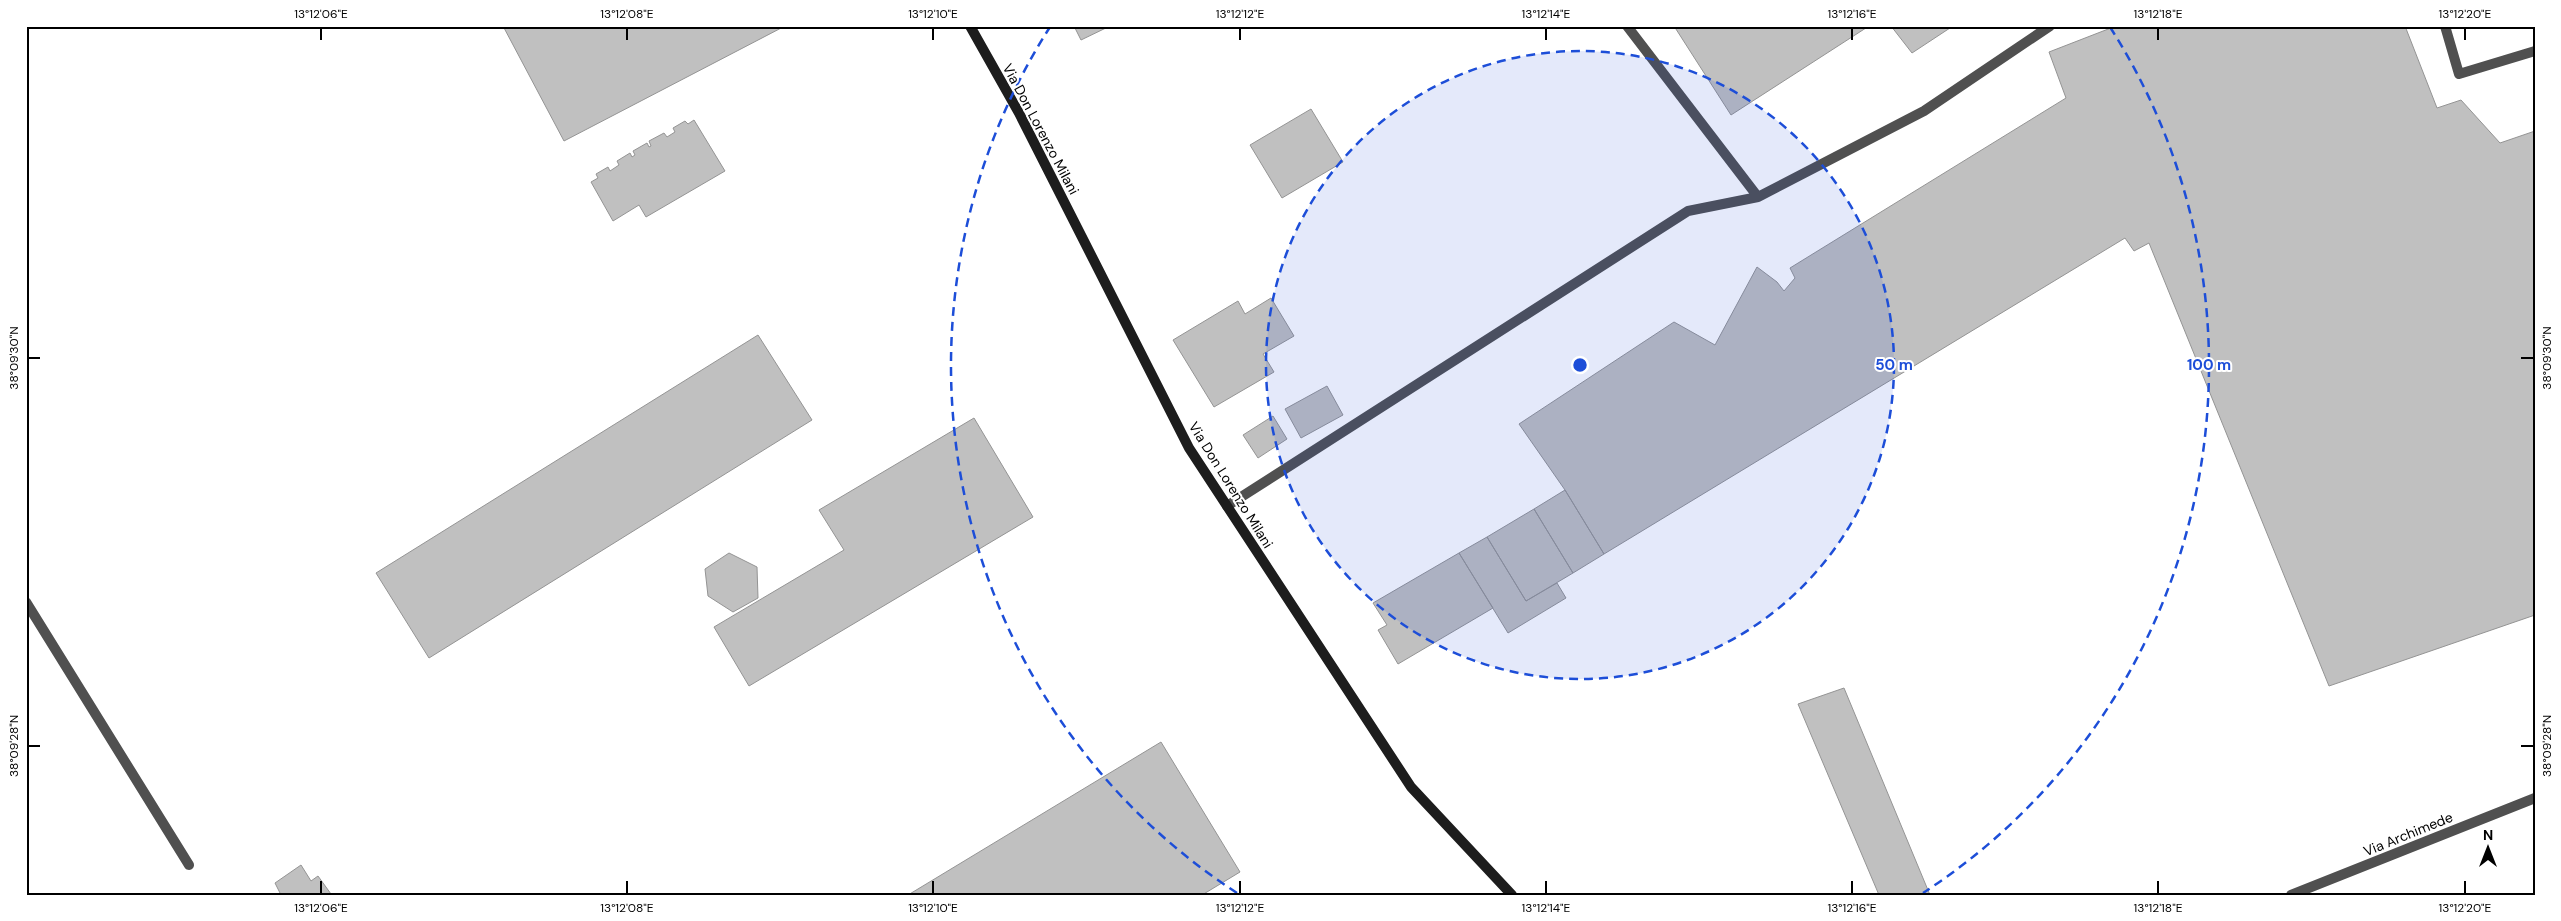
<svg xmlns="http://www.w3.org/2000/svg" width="2561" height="921" font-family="'DM Sans',sans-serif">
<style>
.building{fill:#c0c0c0;stroke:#949494}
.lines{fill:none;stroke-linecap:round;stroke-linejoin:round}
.street{stroke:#505050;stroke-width:10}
.secondary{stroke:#1d1d1d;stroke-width:10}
.ticks{fill:none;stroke:#000;stroke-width:2}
.ring{fill:none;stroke:#1d4ed8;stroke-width:2.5;stroke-dasharray:9 6}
.labels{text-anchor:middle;stroke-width:4;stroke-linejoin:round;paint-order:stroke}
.street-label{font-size:14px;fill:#000;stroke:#fff}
.centre{fill:#1d4ed8;stroke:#fff;stroke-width:2.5}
.ring-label{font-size:15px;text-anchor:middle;font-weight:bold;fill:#1d4ed8;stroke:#fff;stroke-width:4;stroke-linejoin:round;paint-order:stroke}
.neatline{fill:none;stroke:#000;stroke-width:2}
.ticks-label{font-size:12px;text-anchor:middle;fill:#000}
</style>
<rect width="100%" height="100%" fill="#fff"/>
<path class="building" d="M503 26H785L564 141Z
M1074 26H1110L1081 40Z
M1674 26H1869L1731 115Z
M1891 26H1953L1912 53Z
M2116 26H2405L2437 108 2461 100 2500 143 2535 131V615L2329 686 2149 243 2134 251 2125 238 1604 554 1565 490 1519 424 1674 322 1715 345 1757 267 1777 282 1784 291 1795 278 1790 268 2066 98 2049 52Z
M1311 109 1343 162 1282 198 1250 145Z
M694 120 725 171 646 217 639 205 613 221 591 182 598 178 596 174 608 167 610 171 619 165 617 161 630 153 632 157 635 155 633 151 647 143 649 147 651 146 649 141 664 133 667 137 675 132 673 128 685 121 688 124Z
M1271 298 1294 336 1263 354 1274 372 1214 407 1173 340 1238 301 1245 314Z
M758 335 812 420 429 658 376 573Z
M1327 386 1343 415 1301 438 1285 409Z
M1273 416 1287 439 1258 458 1243 435Z
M974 418 1033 517 749 686 714 627 844 550 819 510Z
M1565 490 1604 554 1573 573 1534 509Z
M1534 509 1573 573 1526 601 1487 537Z
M1487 537 1526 601 1557 583 1566 598 1508 633 1459 553Z
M729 553 757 567 758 598 733 612 708 596 705 569Z
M1459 553 1493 608 1398 664 1378 630 1387 625 1373 603Z
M1844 688 1930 895H1879L1798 704Z
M1161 742 1240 872 1202 895H908Z
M301 865 311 881 318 876 331 894 281 895 275 883Z"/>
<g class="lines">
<path class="street" d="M1627 26 1758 197
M2445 26 2459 74 2535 51
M1227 506 1688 211 1758 197 1924 111 2050 26
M26 602 189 865
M2291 895 2535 798"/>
<path class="secondary" d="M970 26 1019 113 1189 448 1411 787 1512 895"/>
</g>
<path class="ticks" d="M321 28V40M627 28V40M933 28V40M1240 28V40M1546 28V40M1852 28V40M2158 28V40M2465 28V40M28 358H40M2521 358H2534M28 746H40M2521 746H2534M321 881V894M627 881V894M933 881V894M1240 881V894M1546 881V894M1852 881V894M2158 881V894M2465 881V894"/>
<circle cx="1580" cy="365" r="314" fill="#1d4ed8" fill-opacity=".12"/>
<g class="ring">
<circle cx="1580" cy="365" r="314"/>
<path d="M1237 893A629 629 0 0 1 1050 27M2110 27A629 629 0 0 1 1923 893"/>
</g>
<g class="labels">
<g class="street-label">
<text transform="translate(1041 129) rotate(62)" y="5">Via Don Lorenzo Milani</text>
<text transform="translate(1231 485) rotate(58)" y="5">Via Don Lorenzo Milani</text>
<text transform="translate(2408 834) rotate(-22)" y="5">Via Archimede</text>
</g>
</g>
<circle cx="1580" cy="365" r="8" class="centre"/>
<g class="ring-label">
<text x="1894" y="370">50 m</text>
<text x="2209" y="370">100 m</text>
</g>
<rect width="2561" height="921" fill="none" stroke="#ffffff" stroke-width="55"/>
<g transform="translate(2488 848)" stroke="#ffffff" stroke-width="4" paint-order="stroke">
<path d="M0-4L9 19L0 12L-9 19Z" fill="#000000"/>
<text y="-8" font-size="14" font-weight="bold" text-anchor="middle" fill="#000000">N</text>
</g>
<rect x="28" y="28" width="2506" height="866" class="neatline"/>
<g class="ticks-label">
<text x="321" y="18">13°12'06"E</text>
<text x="627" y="18">13°12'08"E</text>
<text x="933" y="18">13°12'10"E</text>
<text x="1240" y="18">13°12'12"E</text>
<text x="1546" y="18">13°12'14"E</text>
<text x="1852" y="18">13°12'16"E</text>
<text x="2158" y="18">13°12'18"E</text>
<text x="2465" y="18">13°12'20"E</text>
<text transform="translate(14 358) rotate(-90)" y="4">38°09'30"N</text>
<text transform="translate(2547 358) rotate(-90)" y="4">38°09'30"N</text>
<text transform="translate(14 746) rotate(-90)" y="4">38°09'28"N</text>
<text transform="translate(2547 746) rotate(-90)" y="4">38°09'28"N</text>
<text x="321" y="912">13°12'06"E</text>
<text x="627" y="912">13°12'08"E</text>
<text x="933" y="912">13°12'10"E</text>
<text x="1240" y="912">13°12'12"E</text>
<text x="1546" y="912">13°12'14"E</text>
<text x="1852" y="912">13°12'16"E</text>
<text x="2158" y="912">13°12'18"E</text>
<text x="2465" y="912">13°12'20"E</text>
</g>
</svg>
